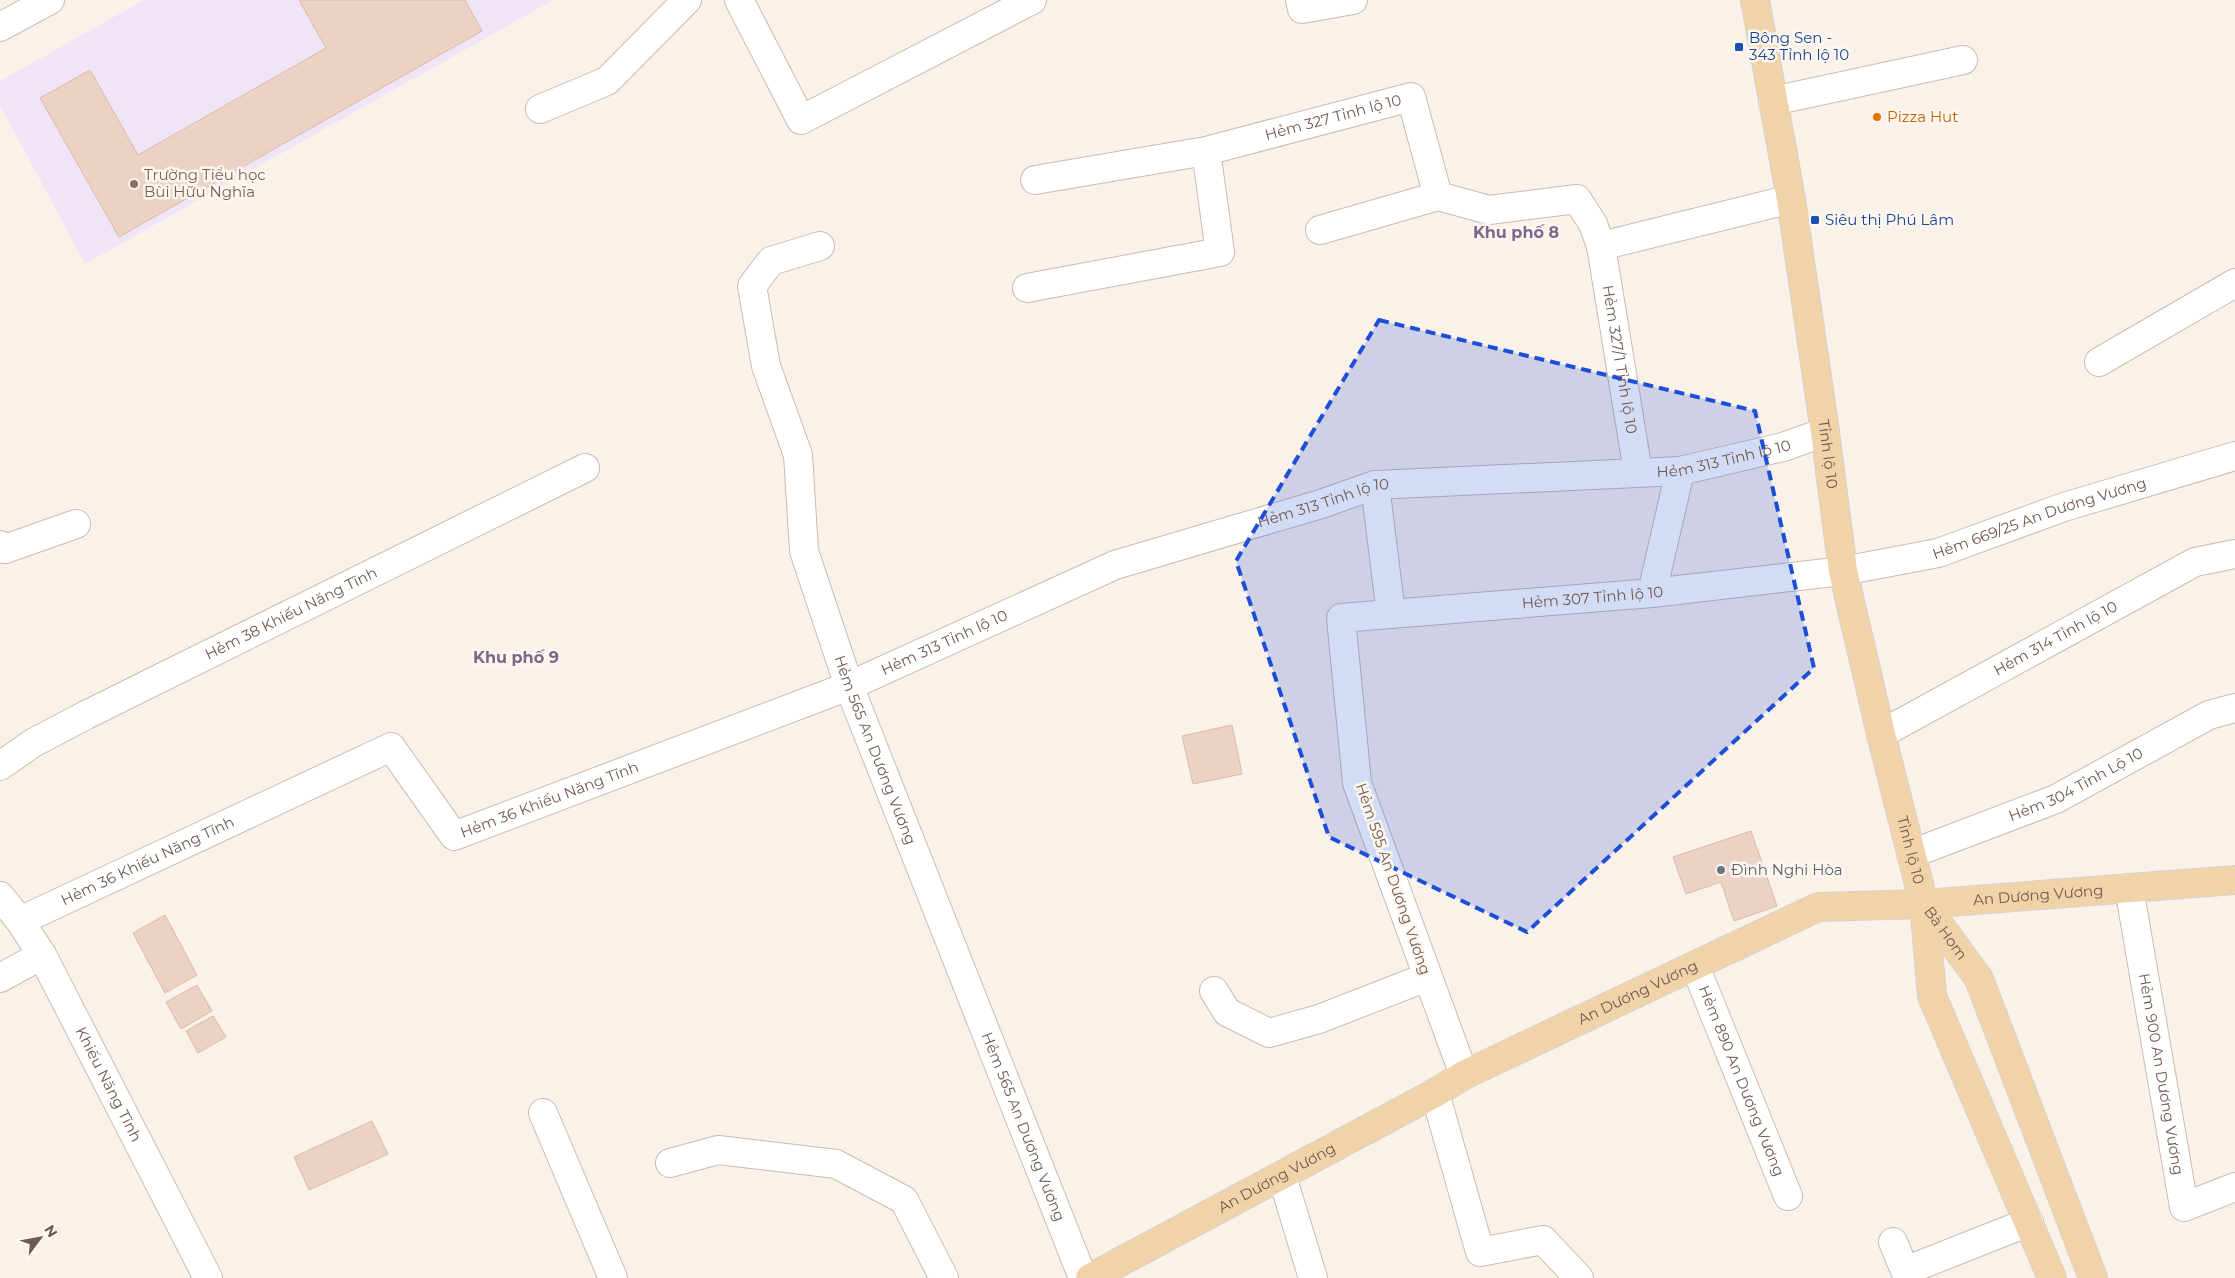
<svg xmlns="http://www.w3.org/2000/svg" width="2235" height="1278" font-family="Montserrat,sans-serif">
<style>
.education{fill:#efe5f6}
.building{fill:#ecd2c4;stroke:#dcb9a6}
.lines{fill:none;stroke-linecap:round;stroke-linejoin:round}
.minor-casing{stroke:#cbbab0;stroke-width:30}
.major-casing{stroke:#d7d1ce;stroke-width:30}
.minor{stroke:#fff;stroke-width:28}
.major{stroke:#f0d3a9;stroke-width:28}
.marked{fill:#1d4ed8;fill-opacity:0.2;stroke:#1d4ed8;stroke-width:4;stroke-dasharray:10 6;stroke-linejoin:round}
.transit-dot{fill:#1a4fb4;stroke:#fdf7ef;stroke-width:2}
.food-dot{fill:#e8710a;stroke:#fdf7ef;stroke-width:2}
.education-dot{fill:#8d6e63;stroke:#fdf7ef;stroke-width:2}
.worship-dot{fill:#6b7280;stroke:#fdf7ef;stroke-width:2}
.labels{text-anchor:middle;stroke-width:5;stroke-linejoin:round;paint-order:stroke}
.transit-label{font-size:15px;fill:#164399;stroke:#fdf7ef;text-anchor:start}
.food-label{font-size:15px;fill:#c56008;stroke:#fdf7ef;text-anchor:start}
.street-label{font-size:15px;fill:#715a4f;stroke:#fdf7ef}
.education-label{font-size:15px;fill:#785e54;stroke:#fdf7ef;text-anchor:start}
.worship-label{font-size:15px;fill:#5b616d;stroke:#fdf7ef;text-anchor:start}
.neighbourhood-label{font-size:16px;font-weight:bold;fill:#7f678c;stroke:#fdf7ef}
</style>
<rect width="100%" height="100%" fill="#faf2e9"/>
<path class="education" d="M144 0H553L85 264 0 105V81Z"/>
<path class="building" d="M299 0H465L482 31 119 237 40 98 90 70 138 155 326 48Z
M1232 725 1242 774 1193 784 1182 736Z
M1751 831 1777 906 1734 921 1721 882 1686 894 1673 857Z
M165 915 197 975 165 993 133 933Z
M197 985 212 1011 181 1029 166 1002Z
M213 1016 226 1037 198 1053 186 1031Z
M372 1121 388 1154 309 1190 294 1157Z"/>
<g class="lines">
<g class="minor-casing">
<g id="minor">
<path d="M739 0 801 120 1032 0"/>
<path d="M1300 0 1302 9 1353 0"/>
<path d="M0 27 50 0"/>
<path d="M1773 101 1963 60"/>
<path d="M540 109 607 81 687 0"/>
<path id="s1" d="M1035 180 1206 151 1411 97 1438 196 1489 210 1577 199 1593 224 1601 246 1791 199"/>
<path d="M1320 230 1438 196"/>
<path id="s2" d="M820 246 771 261 752 286 766 366 798 455 804 551 849 686 1083 1278"/>
<path id="s3" d="M1601 246 1638 472"/>
<path d="M1027 288 1220 252 1206 151"/>
<path d="M2099 362 2235 283"/>
<path d="M1375 485 1391 614"/>
<path d="M0 545 5 549 76 524"/>
<path d="M1652 593 1680 471"/>
<path id="s4" d="M1881 734 2195 562 2235 554"/>
<path id="s5" d="M0 766 33 743 86 715 585 468"/>
<path id="s6" d="M1911 854 2056 799 2209 715 2235 708"/>
<path id="s7" d="M2129 888 2184 1207 2235 1187"/>
<path id="s8" d="M0 896 20 921 42 955 208 1278"/>
<path id="s9" d="M20 921 391 747 454 836 849 686 1115 565 1321 504 1375 485 1680 471 1783 447 1825 432"/>
<path id="s10" d="M1695 966 1788 1196"/>
<path d="M0 978 42 955"/>
<path d="M1214 991 1227 1012 1269 1033 1319 1019 1427 977"/>
<path id="s11" d="M1464 1075 1357 783 1341 618 1652 593 1843 571 1938 553 2064 507 2235 456"/>
<path d="M1435 1093 1480 1252 1543 1240 1579 1278"/>
<path d="M543 1113 613 1278"/>
<path d="M670 1163 718 1150 836 1164 904 1200 944 1278"/>
<path d="M1282 1176 1313 1278"/>
<path d="M1893 1242 1905 1271 2029 1222"/>
</g>
</g>
<g class="major-casing">
<g id="major">
<path id="s12" d="M1755 0 1791 199 1825 432 1843 571 1881 734 1924 904 1932 996 2052 1278"/>
<path id="s13" d="M1925 905 1979 979 2093 1278"/>
<path id="s14" d="M1090 1278 1435 1093 1464 1075 1818 907 1924 904 2235 880"/>
</g>
</g>
<use href="#minor" class="minor"/>
<use href="#major" class="major"/>
</g>
<path class="marked" d="M1379 320 1755 411 1814 668 1527 932 1329 837 1236 561Z"/>
<g class="transit-dot">
<rect x="1734" y="42" width="10" height="10" rx="2.5"/>
<rect x="1810" y="215" width="10" height="10" rx="2.5"/>
</g>
<circle class="food-dot" cx="1877" cy="117" r="5"/>
<circle class="education-dot" cx="134" cy="184" r="5"/>
<circle class="worship-dot" cx="1721" cy="870" r="5"/>
<g class="labels">
<g class="transit-label">
<text x="1749" y="43">Bông Sen -<tspan x="1749" dy="17">343 Tỉnh lộ 10</tspan></text>
<text x="1825" y="225">Siêu thị Phú Lâm</text>
</g>
<g class="food-label">
<text x="1887" y="122">Pizza Hut</text>
</g>
<g class="street-label">
<text dy="5" stroke="none"><textPath href="#s1" startOffset="305">Hẻm 327 Tỉnh lộ 10</textPath></text>
<text dy="5" stroke="none"><textPath href="#s3" startOffset="115">Hẻm 327/1 Tỉnh lộ 10</textPath></text>
<text dy="5" stroke="none"><textPath href="#s12" startOffset="460">Tỉnh lộ 10</textPath></text>
<text dy="5" stroke="none"><textPath href="#s9" startOffset="1856">Hẻm 313 Tỉnh lộ 10</textPath></text>
<text dy="5" stroke="none"><textPath href="#s9" startOffset="1451">Hẻm 313 Tỉnh lộ 10</textPath></text>
<text dy="5" stroke="none"><textPath href="#s11" startOffset="1185">Hẻm 669/25 An Dương Vương</textPath></text>
<text dy="5" stroke="none"><textPath href="#s11" startOffset="729">Hẻm 307 Tỉnh lộ 10</textPath></text>
<text dy="5" stroke="none"><textPath href="#s5" startOffset="329">Hẻm 38 Khiếu Năng Tĩnh</textPath></text>
<text dy="5" stroke="none"><textPath href="#s4" startOffset="199">Hẻm 314 Tỉnh lộ 10</textPath></text>
<text dy="5" stroke="none"><textPath href="#s9" startOffset="1046">Hẻm 313 Tỉnh lộ 10</textPath></text>
<text dy="5" stroke="none"><textPath href="#s2" startOffset="566">Hẻm 565 An Dương Vương</textPath></text>
<text dy="5" stroke="none"><textPath href="#s6" startOffset="179">Hẻm 304 Tỉnh Lộ 10</textPath></text>
<text dy="5" stroke="none"><textPath href="#s9" startOffset="621">Hẻm 36 Khiếu Năng Tĩnh</textPath></text>
<text dy="5" stroke="none"><textPath href="#s12" startOffset="865">Tỉnh lộ 10</textPath></text>
<text dy="5" stroke="none"><textPath href="#s9" startOffset="141">Hẻm 36 Khiếu Năng Tĩnh</textPath></text>
<text transform="translate(1393 879) rotate(71)" y="5">Hẻm 595 An Dương Vương</text>
<text dy="5" stroke="none"><textPath href="#s14" startOffset="1038">An Dương Vương</textPath></text>
<text dy="5" stroke="none"><textPath href="#s13" startOffset="35">Bà Hom</textPath></text>
<text dy="5" stroke="none"><textPath href="#s14" startOffset="618">An Dương Vương</textPath></text>
<text dy="5" stroke="none"><textPath href="#s7" startOffset="189">Hẻm 900 An Dương Vương</textPath></text>
<text dy="5" stroke="none"><textPath href="#s10" startOffset="124">Hẻm 890 An Dương Vương</textPath></text>
<text dy="5" stroke="none"><textPath href="#s8" startOffset="218">Khiếu Năng Tĩnh</textPath></text>
<text dy="5" stroke="none"><textPath href="#s2" startOffset="971">Hẻm 565 An Dương Vương</textPath></text>
<text dy="5" stroke="none"><textPath href="#s14" startOffset="212">An Dương Vương</textPath></text>
</g>
<g class="education-label">
<text x="144" y="180">Trường Tiểu học<tspan x="144" dy="17">Bùi Hữu Nghĩa</tspan></text>
</g>
<g class="worship-label">
<text x="1731" y="875">Đình Nghi Hòa</text>
</g>
<g class="neighbourhood-label">
<text x="1516" y="238">Khu phố 8</text>
<text x="516" y="663">Khu phố 9</text>
</g>
</g>
<g transform="translate(40 1238) rotate(58)" stroke="#fdf7ef" stroke-width="4" paint-order="stroke">
<path d="M0-4L9 19L0 12L-9 19Z" fill="#715a4f"/>
<text y="-8" font-size="14" font-weight="bold" text-anchor="middle" fill="#715a4f">N</text>
</g>
</svg>
